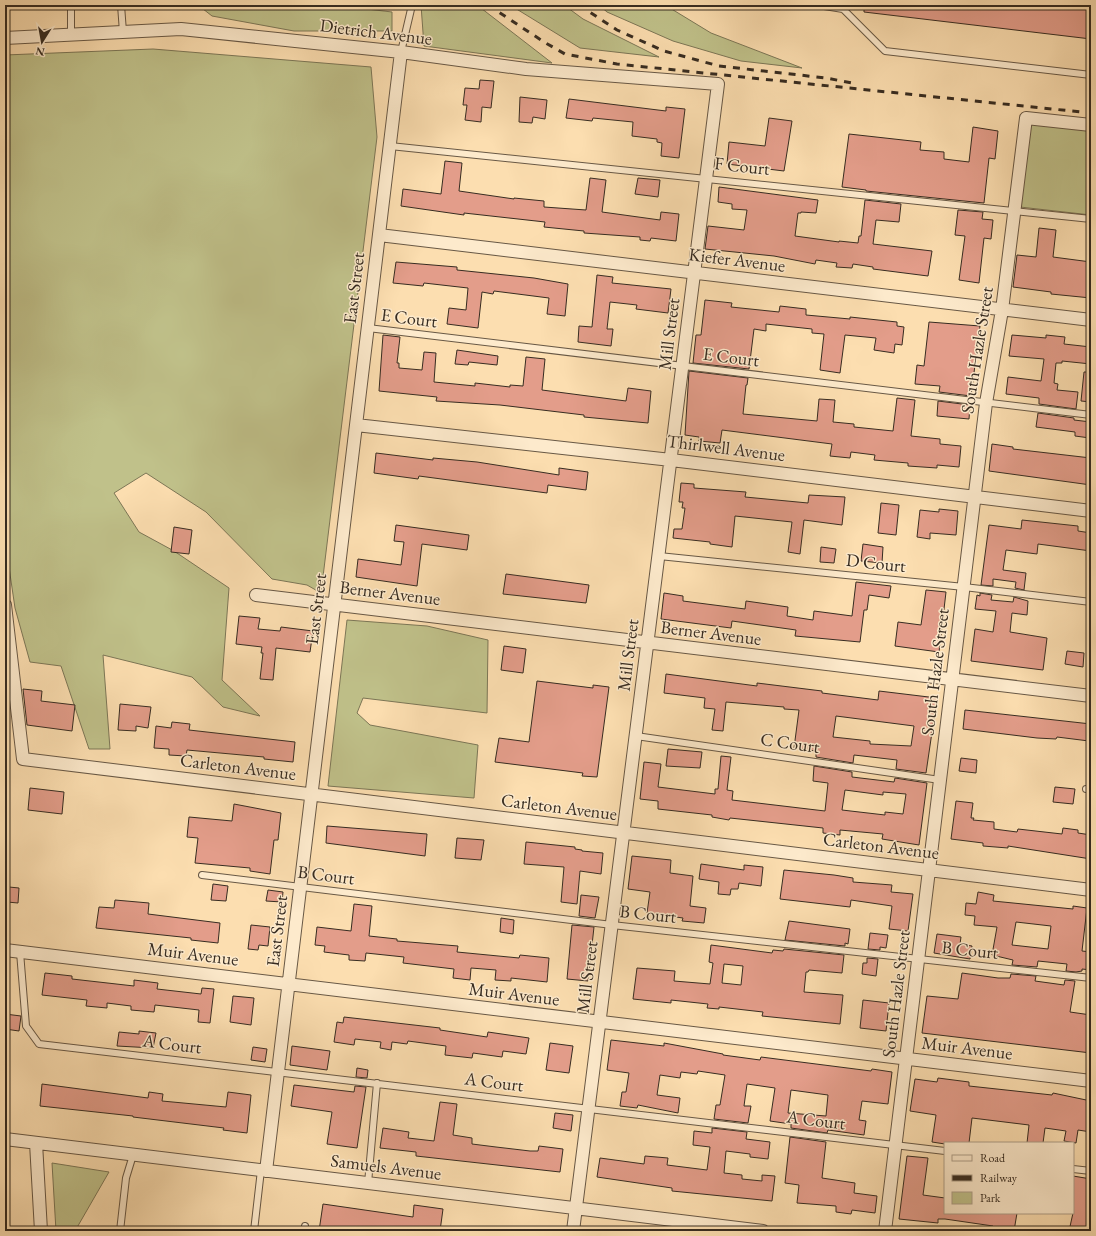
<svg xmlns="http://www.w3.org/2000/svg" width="1096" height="1236" font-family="'EB Garamond',serif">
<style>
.green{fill:#c0c18a;stroke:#7c7656}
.building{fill:#e39d8a;stroke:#372c21;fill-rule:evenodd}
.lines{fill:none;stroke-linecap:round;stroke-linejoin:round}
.service-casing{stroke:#685845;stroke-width:8}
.minor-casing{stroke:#685845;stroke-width:14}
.service{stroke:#fdeacc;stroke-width:6}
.minor{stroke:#fdeacc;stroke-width:12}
.rail{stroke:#372c21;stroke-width:3;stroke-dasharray:7 7;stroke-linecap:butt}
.labels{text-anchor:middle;stroke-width:3;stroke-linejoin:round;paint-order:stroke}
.street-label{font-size:18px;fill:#372c21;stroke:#fdeacc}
</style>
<rect width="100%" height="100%" fill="#fcdeb0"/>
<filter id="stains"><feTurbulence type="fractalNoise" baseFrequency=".005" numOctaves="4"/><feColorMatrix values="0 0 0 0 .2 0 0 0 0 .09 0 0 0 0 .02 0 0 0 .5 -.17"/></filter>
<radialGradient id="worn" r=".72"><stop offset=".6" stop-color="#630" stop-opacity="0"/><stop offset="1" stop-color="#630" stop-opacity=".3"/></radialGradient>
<path class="green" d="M198 5H333L392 12V31H294L212 16Z
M421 5H477L552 63 424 46Z
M510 5H564L583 19 659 57 580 48Z
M599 5H665L711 33 802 68 741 61 673 41 607 12Z
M153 49 371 67 377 137 321 593 307 585 272 579 206 512 146 473 114 493 139 532 174 551 229 588 222 680 260 716 223 707 192 677 103 655 110 749H89L61 666 30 662 15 608 5 540V55Z
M1029 123 1091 131V215L1020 207Z
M347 620 427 626 488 640 487 713 363 698 357 713 370 725 478 745 474 798 328 786Z
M52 1163 109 1172 75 1231H56Z"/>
<path class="building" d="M864 5H1091V39L864 12Z
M480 80 494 81 491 108 482 107 481 122 465 120 467 105H463L465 88 479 89Z
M520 97 547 100 545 119 533 117 532 123 519 122Z
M569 99 666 111V107L685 109 679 158 661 156 662 143 657 142V139L632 136 633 122 593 118 592 121 566 118Z
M769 118 792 121 784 171 727 164 729 142 765 146Z
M973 127 998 131 995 159 989 158 984 203 866 191V190L842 187 849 134 921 142 920 150 944 152V159L969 162Z
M445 161 462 163 459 191 514 199V198L544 201V207L586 210 590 178 606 180 602 212 660 220 661 212 679 214 676 241 651 238 650 241 640 240V237L584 233V231L544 227 545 222 464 213V215L401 206 403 189 441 194Z
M638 178 660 180 658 197 635 194Z
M719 187 818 200 816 213 801 212V213H798L795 236 839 242V241L858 243 859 236H861L865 200 901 204 899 222 876 220 873 244 932 251 928 276 873 269V267L853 264 852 268 836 267 837 263 816 260 815 264 774 256 705 249 708 226 744 230 747 210 732 209V204L718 202Z
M958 210 983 212 982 219 993 220 991 239 984 238 979 283 959 280 965 236 955 235Z
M1039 228 1056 230 1053 257 1091 262V298L1051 294V292L1013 287 1017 255 1036 257Z
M396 262 457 267V270L534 278 568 284 565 316 547 314 549 298 494 291 493 294 482 292 478 328 447 324 449 308 466 310 468 288 424 283 423 286 393 283Z
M597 275 613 277 612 283 671 289 668 313 636 309 637 305 610 302 607 329H613L611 346 578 342 579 326 592 327Z
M705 300 732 303 731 307 779 312 780 306 806 309V315L850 319V317L897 322V326L904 327 902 345 895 344 894 353 874 350 876 338 845 335 840 373 820 370 824 334 812 333V329L766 324V331L754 329 749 369 693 363 696 335H701Z
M929 322 980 326 971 396 939 392 940 386 915 384 917 365 924 366Z
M383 335 400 337 397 363H399V368L422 370 424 352 436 353 434 382 475 386V383L510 387V385L523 386 526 357 545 359 542 390 626 401 628 388 651 391 648 423 584 417V415L500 405 436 401 437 397 379 391Z
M1012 335 1046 338V335L1065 337 1064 344 1091 347V364L1062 361V363H1056L1054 383 1058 384 1057 390 1078 392 1076 409 1039 404V398L1006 394 1008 377 1041 381 1044 359 1009 356Z
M457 350 498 356 497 365 469 362 468 365 455 364Z
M689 371 748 378 747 385H746L743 414 817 421 819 399 835 400 833 422 854 424V427L893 431 897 398 915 400 911 436 940 439V444L961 446 959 467 937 465V468L908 466V463L874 460 875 455 851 452 850 458 830 456 832 444 722 430 720 443 699 441V437L685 435Z
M1084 372H1091V402L1081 401Z
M938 401 970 405 969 419 937 416Z
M1038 413 1074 418V420L1091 422 1090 438 1075 436V432L1036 427Z
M992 444 1013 447V449L1091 458V485L989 471Z
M376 453 433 460V458L477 462 559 475V468L588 472 586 490 548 485 547 493 419 476 418 479 374 473Z
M681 483 694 484V488L746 492 745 497 808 503 809 495 845 497 842 525 804 520 800 554 788 552 792 522 735 516 732 547 710 544V542L673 538 674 529H682L685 508H682L683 502H679Z
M881 503 899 505 896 535 878 533Z
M939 509 958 511 956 535 930 533V539L917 537 920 510 939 512Z
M1022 520 1078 526V531L1091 533V551L1038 544 1037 554 1006 550 1003 570 1026 573 1024 590 1015 588 1016 582 993 579V586L981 585 989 525 1021 529Z
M396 525 469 535 467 550 422 544 417 586 356 577 358 559 401 565 404 542 394 541Z
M174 527 192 530 189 554 171 552Z
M863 544 883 547 882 563 861 561Z
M821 547 836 549 834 563 820 562Z
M506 574 589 585 586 603 503 594Z
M856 582 891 586 889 598 869 595 867 610H864L860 642 795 636 796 630 732 621 731 628 661 619 664 593 683 596V601L745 609 746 601 788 607 787 616 813 620 814 611 852 616Z
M926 590 946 592 939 652 895 646 898 622 921 625Z
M980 593 992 595 991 600 1013 602 1014 597 1028 601 1027 615 1012 613 1010 632 1047 638 1043 670 971 661 975 629 993 632 996 611 975 609 977 595 980 596Z
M239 616 260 618 258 629 280 631 281 627 313 631 310 652 276 648 273 680 260 679 263 653H261L262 647 236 644Z
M504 646 526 649 523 673 501 670Z
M1067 651 1084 653 1083 667 1065 664Z
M666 674 757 686V683L822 691V693L878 700 879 691 937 698 926 773 896 769 897 760 854 755 853 763 816 757V751L794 748 799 710 784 709V707L726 702 723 731 712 730 715 709 704 708 705 698 664 693ZM836 716 914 726 911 746 870 744V741L833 737Z
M537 681 593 688V685L609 687 597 777 582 776 583 773 495 762 499 738 529 742Z
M23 689 42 691 41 701 75 705 72 731 27 725Z
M120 704 151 707 148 728 136 726V731L118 730Z
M965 710 1091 724 1089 741 1057 737 1056 739 1037 738 963 729Z
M172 722 190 724 189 730 295 742 293 762 264 759V757L187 750 186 756 169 755V749L154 748 156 726 171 728Z
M668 749 702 752 700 768 666 766Z
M721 756 731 757 727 790 733 791 732 800 825 811 828 783 813 781 814 766 852 772V777L894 782 895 778 927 783 919 845 882 839 883 834 840 830V835L823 833V828L730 818 729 820 712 817V815L658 809V801L640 799 644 762 661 764 658 787 715 794V789H718ZM845 790 883 795V792L906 794 903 814 885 812V815L842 810Z
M961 758 977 760 976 773 959 771Z
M1055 787 1075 789 1073 804 1053 802Z
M30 788 64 792 62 814 28 810Z
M956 801 973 803 971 818H974L973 820 994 822V829L1017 832 1018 829 1062 834 1063 828 1078 830V833L1091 835V859L1008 846V848L983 846V843L951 839Z
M234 804 281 813 278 840H274L270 874 250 871V868L195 863 198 838 187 837 189 817 232 821Z
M327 826 427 834 425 856 326 843Z
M457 838 484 840 481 860 455 858Z
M526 842 575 847V849L582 850V851L603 853 601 874 580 871 577 904 561 902 564 867 524 864Z
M632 856 671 860 670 873 693 876 690 906 706 908 704 923 682 921 683 918 647 913 650 892 628 889Z
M701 864 744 870V865L763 867 761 886 739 883 738 889H731L730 895 718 894 719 882 699 879Z
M784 870 834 875 853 878V882L892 885 891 892 913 894 908 931 889 929 892 906 851 900 850 907 780 899Z
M213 884 228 886 226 901 211 900Z
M9 887 19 888 18 903 7 902Z
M268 890 283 892 282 902 266 901Z
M978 892 994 895 993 901 1073 909V906L1087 908 1082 951 1091 952V970L1082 969V971L1076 972 1066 971 1067 964 1038 961 1037 967 1012 965 1013 960 992 955 997 927 974 925 975 916 965 915 966 903 976 904ZM1016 922 1051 926 1048 949 1012 945Z
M581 895 599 897 595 918 579 916Z
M115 900 149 903 148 914 220 923 218 943 191 940V938L96 928 99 907 114 908Z
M354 904 372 906 369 936 397 939V941L458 946 457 952 519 958 520 955 549 958 547 982 511 978V981L495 980 496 970 471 968 470 980 453 978 454 969 403 963 404 957 366 953 365 961 349 960V955L324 952 325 946 315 945 317 927 351 931Z
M501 918 514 920 513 934 500 932Z
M789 921 850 929 848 944 845 943V946L785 940Z
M251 925 270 927 268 946 259 945 258 950 248 949Z
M572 925 594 927 588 981 567 979Z
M870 933 888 935 886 948 880 947V950L868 949Z
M937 934 961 937 960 944 972 946 970 959 934 953Z
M711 945 772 953 773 950 783 951 784 949 844 955 842 973 809 970 808 972H806L804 992 843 995 840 1024 762 1016 763 1012 719 1007V1009L707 1008 708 1004 671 1000V1003L633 999 637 968 675 971 674 981 710 984 713 963 709 962ZM724 964 743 966 741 985 722 983Z
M867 958 878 959 876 976 862 974 863 963H867Z
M45 973 72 976V979L134 986V980L158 983 157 989 201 994 202 988 214 989 210 1023 198 1022 199 1010 155 1005 154 1012 131 1010V1006L107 1003V1008L86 1006 87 1000 42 995Z
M962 973 998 978H1010L1011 974 1036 976 1035 981 1064 985 1065 980 1075 981 1070 1012 1091 1015V1053L922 1033 927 996 958 999Z
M233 996 254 998 251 1025 230 1022Z
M863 1000 889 1003 886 1031 860 1028Z
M5 1014 21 1016 19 1031 5 1029Z
M344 1017 440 1028V1030L487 1037 488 1032 529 1038 526 1054 503 1051 502 1057 473 1053 472 1058 445 1055 446 1046 408 1041 407 1044 392 1042 391 1050 380 1048 381 1042 355 1039 354 1045 334 1042 337 1022 343 1023Z
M139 1031 156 1033 153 1048 117 1046 119 1032 139 1034Z
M611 1040 664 1046V1043L723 1054V1055L760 1060 761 1057 871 1071 872 1069 892 1072 888 1104 862 1101 859 1120 866 1121 864 1135 828 1130 827 1133 791 1128V1124L770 1121 775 1088 747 1084 744 1106H751L748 1123 714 1119 716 1105H720L725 1075 698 1071 697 1074 681 1072 680 1078 660 1075 657 1095 680 1098 678 1113 638 1105 637 1108 620 1106 622 1092H626L629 1073 607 1070ZM791 1090 828 1095 826 1116 788 1113Z
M550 1043 573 1046 569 1073 546 1070Z
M292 1046 330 1051 327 1070 290 1065Z
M253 1047 267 1049 265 1062 251 1060Z
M357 1068 368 1070 367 1078 356 1077Z
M938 1078 969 1082V1086L1052 1095 1053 1093 1091 1101V1132L1078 1130 1076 1143 1064 1141 1066 1131 1045 1128 1043 1143H1027L1029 1125 972 1118 969 1143 945 1144 932 1142 936 1115 910 1111 915 1079 937 1082Z
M42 1084 148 1098 149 1092 163 1094 162 1101 226 1107 228 1092 251 1095 247 1133 223 1130 224 1128 133 1117V1116L40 1106Z
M294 1085 354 1092 355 1086 366 1087 357 1148 327 1144 332 1112 291 1106Z
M440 1102 457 1104 453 1135 472 1138V1144L496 1147 530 1151H538L539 1146 563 1149 560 1172 416 1156V1152L380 1148 383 1128 409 1132 408 1138 434 1141Z
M555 1113 573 1115 571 1131 553 1128Z
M712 1128 747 1132 746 1139 770 1142 768 1159 750 1157V1154L726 1151 724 1173 742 1175V1179L762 1181V1175L775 1176 772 1201 672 1191V1188L597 1177 600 1158 644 1164 645 1156 668 1158 667 1165 707 1170 710 1147 693 1145 694 1131 712 1133Z
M790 1137 826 1142 822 1178 855 1183 854 1193 877 1196 875 1213 852 1210 851 1214 836 1212V1206L797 1203 799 1185 785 1183Z
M907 1156 928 1158 923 1195 945 1198V1213H1017L1014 1231H993V1226L945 1219H938V1223L899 1219Z
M1073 1176 1091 1179V1231H1069L1073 1213Z
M323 1204 413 1217 414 1205 443 1209 440 1231H319Z"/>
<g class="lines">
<g class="service-casing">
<path id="service" d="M71 5V35
M121 5 123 32
M818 5 843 9
M844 5 843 9 885 51 1091 75
M401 52 412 5
M390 146 1091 219
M368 328 1091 415
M659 556 964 587 1091 602
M636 736 940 780
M1086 789H1091
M202 875 612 925 1091 978
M20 952 26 1026 39 1044 945 1151
M1073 1169 1091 1171
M368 1183 377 1083
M120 1231 126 1178 133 1155
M254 1231 261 1170
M304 1231 305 1226"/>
</g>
<g class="minor-casing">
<path id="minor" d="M5 38 181 29 401 52 526 69 718 84 573 1231
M379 235 1091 320
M356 425 671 460 1091 511
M256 595 1091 696
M5 605 23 759 1091 890
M5 950 1091 1081
M5 1139 763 1231
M36 1143 41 1231
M266 1171 401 52
M885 1231 986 403 1002 310 1026 118 1091 125"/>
</g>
<use href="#service" class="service"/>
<use href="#minor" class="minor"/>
<path class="rail" d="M488 5 544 42 565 54 617 64 1091 113
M579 5 617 30 664 51 719 66 826 78 852 83"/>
</g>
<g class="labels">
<g class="street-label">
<text transform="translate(376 32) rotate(7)" y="6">Dietrich Avenue</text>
<text transform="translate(742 166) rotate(6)" y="6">F Court</text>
<text transform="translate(737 260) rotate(7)" y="6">Kiefer Avenue</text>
<text transform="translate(354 288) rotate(-83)" y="6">East Street</text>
<text transform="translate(409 318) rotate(7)" y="6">E Court</text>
<text transform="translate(669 334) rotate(-83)" y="6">Mill Street</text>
<text transform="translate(977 350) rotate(-81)" y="6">South Hazle Street</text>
<text transform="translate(731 357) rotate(7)" y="6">E Court</text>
<text transform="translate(726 448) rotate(7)" y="6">Thirlwell Avenue</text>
<text transform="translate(876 563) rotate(6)" y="6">D Court</text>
<text transform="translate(390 593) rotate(7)" y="6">Berner Avenue</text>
<text transform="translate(316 609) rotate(-83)" y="6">East Street</text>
<text transform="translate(711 633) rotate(7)" y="6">Berner Avenue</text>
<text transform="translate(628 655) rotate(-83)" y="6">Mill Street</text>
<text transform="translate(935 672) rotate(-83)" y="6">South Hazle Street</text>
<text transform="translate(790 743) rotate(8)" y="6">C Court</text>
<text transform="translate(238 767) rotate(7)" y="6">Carleton Avenue</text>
<text transform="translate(559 807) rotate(7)" y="6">Carleton Avenue</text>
<text transform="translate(881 846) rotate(7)" y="6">Carleton Avenue</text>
<text transform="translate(326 875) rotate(7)" y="6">B Court</text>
<text transform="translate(648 914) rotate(6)" y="6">B Court</text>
<text transform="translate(277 931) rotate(-83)" y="6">East Street</text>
<text transform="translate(970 950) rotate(6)" y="6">B Court</text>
<text transform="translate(193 954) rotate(7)" y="6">Muir Avenue</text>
<text transform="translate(587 977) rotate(-83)" y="6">Mill Street</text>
<text transform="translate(514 994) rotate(7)" y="6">Muir Avenue</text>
<text transform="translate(896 994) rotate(-83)" y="6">South Hazle Street</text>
<text transform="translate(172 1044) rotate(7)" y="6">A Court</text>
<text transform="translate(967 1048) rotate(7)" y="6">Muir Avenue</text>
<text transform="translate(494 1082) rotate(7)" y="6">A Court</text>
<text transform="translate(816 1120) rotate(7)" y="6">A Court</text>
<text transform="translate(386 1167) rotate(7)" y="6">Samuels Avenue</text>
</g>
</g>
<rect width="1096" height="1236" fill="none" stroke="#fcdeb0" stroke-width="20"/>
<rect x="6" y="6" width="1084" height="1224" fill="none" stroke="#372c21" stroke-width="2"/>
<rect x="10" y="10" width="1076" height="1216" fill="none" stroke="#372c21"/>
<rect x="944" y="1142" width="130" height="72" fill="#fdeacc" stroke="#ae9e88"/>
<rect x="952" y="1155" width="20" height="6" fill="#fdeacc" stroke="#ae9e88"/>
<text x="980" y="1162" font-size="12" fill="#372c21">Road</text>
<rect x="952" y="1175" width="20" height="6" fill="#372c21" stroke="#ae9e88"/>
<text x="980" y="1182" font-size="12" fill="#372c21">Railway</text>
<rect x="952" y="1192" width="20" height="12" fill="#c0c18a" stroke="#ae9e88"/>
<text x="980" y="1202" font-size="12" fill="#372c21">Park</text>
<g transform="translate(42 42) rotate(191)" stroke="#fdeacc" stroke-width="3" paint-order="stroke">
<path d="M0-3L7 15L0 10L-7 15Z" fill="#372c21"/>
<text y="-6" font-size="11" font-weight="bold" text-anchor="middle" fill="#372c21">N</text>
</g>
<rect width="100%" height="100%" filter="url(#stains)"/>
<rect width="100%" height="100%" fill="url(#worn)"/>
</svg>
